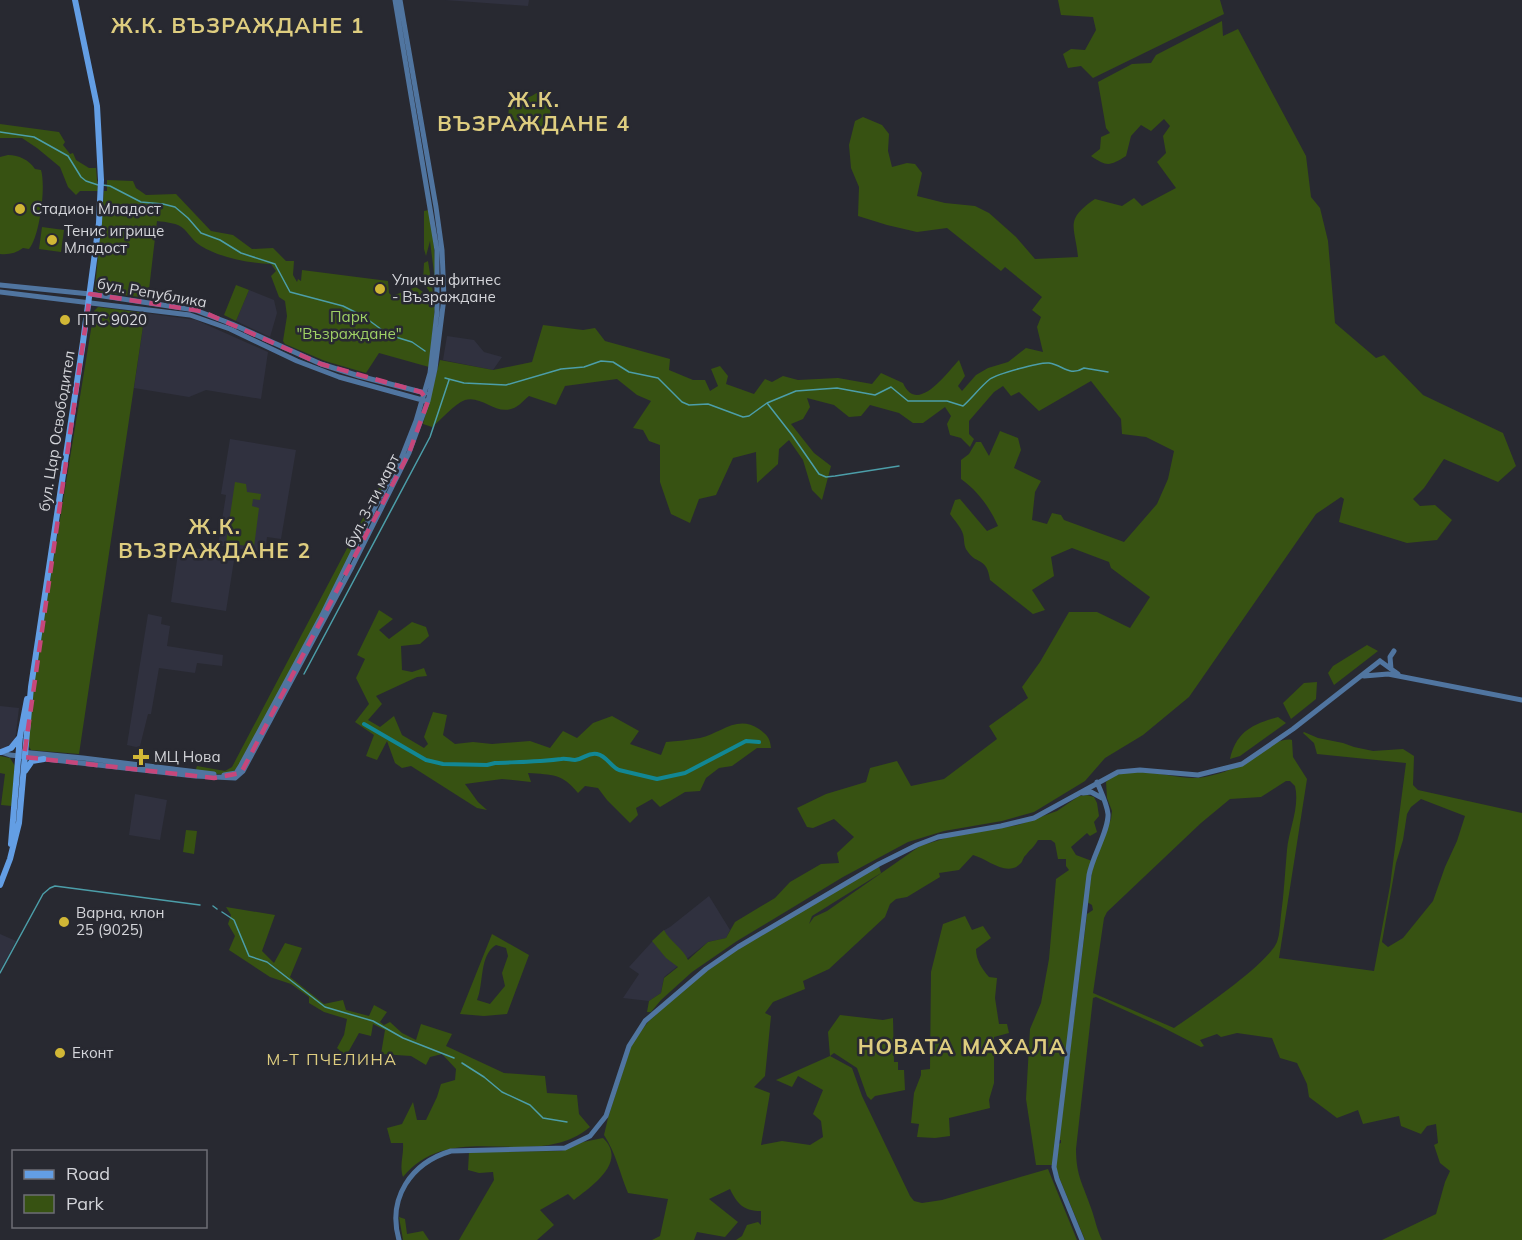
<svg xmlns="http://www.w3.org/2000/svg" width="1522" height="1240" font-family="Mulish,sans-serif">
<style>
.built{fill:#30313f}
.green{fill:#375212;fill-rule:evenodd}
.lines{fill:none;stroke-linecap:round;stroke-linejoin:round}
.stream{stroke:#4c9ea9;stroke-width:1.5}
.canal{stroke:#128794;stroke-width:4}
.tertiary{stroke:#5075a0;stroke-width:5}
.secondary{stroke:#639ee4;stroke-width:6}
.marked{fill:none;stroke:#c6477b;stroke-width:4.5;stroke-dasharray:12 8;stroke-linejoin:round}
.poi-dot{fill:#d1b736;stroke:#282931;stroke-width:2}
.labels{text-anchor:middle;stroke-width:5;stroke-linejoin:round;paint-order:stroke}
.poi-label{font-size:15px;fill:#d4d5da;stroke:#282931;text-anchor:start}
.street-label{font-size:15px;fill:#d4d5da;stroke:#282931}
.park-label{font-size:15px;fill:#9fd165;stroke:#282931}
.neighbourhood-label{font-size:16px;letter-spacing:1.5px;fill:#decd7f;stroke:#282931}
.district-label{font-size:21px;font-weight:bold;letter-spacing:1.5px;fill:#decd7f;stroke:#282931}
</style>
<rect width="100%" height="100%" fill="#282931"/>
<path class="built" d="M445 0H529L528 6Z
M249 290 274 300 277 313 270 337 236 321Z
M145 313 196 320 268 352 261 399 206 390 189 397 134 388Z
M447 336 474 340 484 352 502 357 493 370 443 360Z
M230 439 296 450 281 539 267 537 265 553 218 545 226 495 221 494Z
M179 546 235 554 226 611 171 602Z
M148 614 162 617 161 624 170 626 167 646 223 655 222 666 197 663 195 673 159 668 151 714H148L140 746 136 747 127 745Z
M0 706 19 708 15 741 3 749H0Z
M135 794 167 800 160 840 129 835Z
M709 896 730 930 726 938 708 942 664 977 661 993 649 1001 623 998 639 974 629 967 661 932 670 927Z
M0 934 16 941 0 971Z"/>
<path class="green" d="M1058 0H1220L1224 14 1093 78 1081 66 1068 68 1063 54 1071 49 1085 50 1096 30 1093 17 1061 15Z
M1222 21 1223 36 1238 29 1306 156 1311 197 1320 208 1328 241 1335 323 1376 358 1384 355 1423 395 1503 433 1516 466 1498 482 1444 459 1424 488 1413 499 1420 506 1435 505 1452 520 1437 540 1407 543 1339 522 1344 499 1341 497 1316 514 1189 697 1143 735 1105 758 1085 781 1034 812 1002 821 944 831 908 842 843 877 737 941 692 972 661 1000 651 1012H647L649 1001 661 993 664 978 678 967 666 958 652 941 664 930C670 942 683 948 688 960L708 942 726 938 735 922 775 898 790 882 821 864 839 863 837 853 854 837 834 819 813 828 807 827 797 808 826 794 866 782 870 768 897 761 911 786 944 779 997 739 989 726 1028 698 1022 687 1040 662 1069 612H1097L1130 628 1150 597 1111 568 1109 562 1072 548 1051 557 1054 576 1032 590 1045 610 1033 614 990 580C987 557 977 565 968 552 963 546 965 541 963 534 961 527 954 520 950 514L955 500 960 499 987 531 998 526C990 508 978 491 961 479V460L969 454 976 442H981L989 456 1000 431 1018 438 1021 450 1014 468 1041 481 1035 492 1032 520 1047 524 1052 513 1061 515 1064 520 1124 542 1157 504 1168 479 1174 451 1146 437 1122 434 1121 419 1091 381 1039 411 1019 392 1011 396 1003 386 994 392 969 421V434L974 439 970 447 961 438 950 435 947 424 951 416 945 407 923 423H913L899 413 870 405 861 416 849 417 834 405 807 398 810 407 803 419 791 424 814 453 831 466 822 500 812 490 803 460 789 440 779 449 778 464 757 483 756 452 733 458 716 495 699 499 690 523 671 514 660 482V445L649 441 643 430 633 428 651 401 637 395 617 379 565 386 556 405 529 396C524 400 519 406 514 408 496 416 482 395 465 400 454 404 441 420 432 427L423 424 440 360 493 370 532 362 543 325 583 330 595 328 605 341 670 359 669 370 693 380H705L710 391 718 386 711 369 720 366 728 376 726 384 754 394 765 379 772 382 783 376 798 380 838 378 872 384 881 373 903 383C917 415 946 374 959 360L965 376 958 386 962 391 976 375 988 368 1008 362 1026 348 1043 352 1037 327 1041 317 1032 310 1042 297 1005 267 1001 271 947 228 917 232 887 225 858 216 859 187 851 168 849 145 855 121 863 117 882 125 889 134 888 151 892 167 907 163 915 164 922 173 917 196 945 203 975 206 989 213 1016 237 1035 259 1078 257C1075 226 1064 220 1095 199L1122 206 1134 198 1142 206 1176 188 1157 162 1166 153 1163 136 1170 126 1164 119 1151 131 1141 125 1131 136 1126 156C1110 166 1107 167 1091 156L1100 149 1101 137 1110 133 1106 128 1098 82 1132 64 1151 63 1156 55Z
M546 90 552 120 546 128 508 119 509 106C515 101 520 101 527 98 535 95 537 91 546 90Z
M0 124 59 132 65 142 63 145 70 154 73 153 76 160 89 168H96L98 191H80L76 195 68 187 60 167 37 148 22 138H0Z
M8 155C19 155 29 160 35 169L41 170C46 186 40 236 29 249L23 248C16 253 9 255 0 254V157Z
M107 180 133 181 136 188 146 195 176 194 211 231 233 235 252 249 273 248 286 261H294L293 275 297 282 298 279 301 281 302 270 388 281 389 293 392 296 416 287 430 297 429 291 423 282 424 263 428 261 434 299 435 281 430 241 426 256 424 249V211L429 210 433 234 437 286 429 367 379 353 366 373 325 361 285 344 283 341 287 316 285 301 279 297 271 276 276 271 271 264C248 263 221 258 201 246 194 242 190 235 184 229 178 223 166 222 157 221L148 298 98 292 95 289 104 191H107Z
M42 227 64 230 61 252 39 249Z
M236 285 249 290 236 321 224 315Z
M98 307 145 313 79 754 31 750 28 745 32 691 94 311Z
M394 459H401L322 615 241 765 229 775 195 772 197 766 225 771 232 767Z
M235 482 246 484 247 492 261 494 260 500 253 499 252 506 259 508 254 547 226 543Z
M379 610 393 619 379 630 389 639 412 622 426 627 429 636 420 644 401 646 402 670 412 672 424 668 427 676 417 677 376 696 382 704 368 720 380 727 394 716 402 735 424 748 428 744 424 737 433 712 447 715 443 735 455 744 473 742 492 744 530 741 550 748 563 731 577 738 593 723 612 716 639 731 630 744 661 755 666 742C677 741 689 740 700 738 720 734 737 714 759 729 767 735 770 738 771 748H757L732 766 719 768 706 778 700 791 685 792 660 807 652 799 636 808 638 815 630 823 607 800 598 788 585 786 578 793C562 773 553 775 528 773L531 782 502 779 465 784 478 802 487 810 477 808 411 766 402 768 395 763 387 741 377 760 366 756 374 735 355 722 369 704 356 678 365 659 357 655Z
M1367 645 1378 651 1334 685 1328 673 1333 666Z
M1317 682 1316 699 1291 719 1283 703 1304 683Z
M1278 717 1286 723 1240 756 1230 759C1236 732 1252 724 1278 717Z
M1304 732 1318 738 1343 743 1354 747 1373 751 1403 749 1414 756 1413 785 1418 790 1522 813V1240H1382L1436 1214 1445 1182 1450 1171 1440 1163 1434 1145 1438 1143 1436 1124 1427 1126 1421 1134 1401 1126 1399 1116 1363 1124 1358 1110 1337 1118 1309 1097 1307 1084 1297 1063 1280 1058 1272 1038 1237 1033 1221 1037 1217 1034 1200 1040 1204 1046 1201 1047 1160 1026 1096 997 1093 998 1076 1149C1076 1176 1083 1184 1091 1208 1095 1219 1097 1230 1102 1240H1085L1054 1165H1036L1026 1099 1030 1029 1041 1003 1049 959 1056 879 1069 870 1066 866V859H1058L1055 843 1051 840H1038C1032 850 1031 848 1026 855 1023 857 1023 861 1021 863 1007 878 988 859 973 855L959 870 939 873 940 877 907 897 896 899 890 904 885 917 829 969 803 981 805 989 773 1002 765 1013 771 1016 765 1076 754 1087 770 1093 761 1145 782 1141 810 1145 823 1137 821 1121 813 1114 823 1090 798 1076 792 1087 776 1080 830 1056 828 1032 840 1015 883 1020 893 1018 894 1062H898V1070H904L905 1090 875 1096 871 1100 867 1096 857 1068 834 1053 830 1056 852 1068 862 1096 910 1196 914 1201 922 1203 942 1200 1048 1169 1077 1240H736L742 1236 747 1225 758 1222 761 1225V1211C744 1211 737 1204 730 1189L709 1199 738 1222 725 1237 697 1232 694 1240H652L660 1236 668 1199 628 1193C620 1174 616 1153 604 1135L608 1118 632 1043 648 1022 690 983 735 950 879 866 881 873 812 916 809 924 814 917 827 911 920 846 949 837 1018 825 1057 811 1079 796 1087 795 1094 797 1097 803 1099 816 1094 822 1097 832 1090 836 1087 833 1071 847 1076 855 1092 861 1058 1144 1061 1143V1140H1059L1087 914 1093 910 1092 905 1087 902 1094 859 1111 819 1112 811 1107 798 1106 782C1130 759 1176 783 1205 777 1213 775 1223 773 1231 769 1248 763 1275 736 1292 740L1293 757 1307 779 1279 958 1374 971 1390 886 1406 763 1317 754 1314 743 1303 733ZM1286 781H1290L1295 786C1300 807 1289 829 1287 850 1285 872 1284 893 1281 915 1280 923 1280 934 1277 942 1268 964 1196 1013 1174 1028L1093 993 1104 918 1107 912 1201 823 1230 799 1261 797ZM1421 799 1465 816 1457 841 1445 867 1433 901 1403 938 1388 947 1382 942 1396 863 1403 840 1407 814 1411 807Z
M0 756 10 758 15 766 12 806 1 805 5 774 0 773Z
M186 830 197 831 194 854 183 852Z
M226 907 275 915 262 951 274 963 285 943 302 948 290 977 324 1004 343 1000 346 1010 369 1016 374 1005 387 1012 380 1022 384 1025 390 1022 402 1033 416 1040 421 1024 452 1034 446 1046 504 1073 545 1076 547 1093 577 1095 579 1114 590 1127C535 1173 453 1116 403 1177 399 1165 404 1156 403 1143H391L387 1128 402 1124 413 1102 417 1120H426L437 1097 441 1084 455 1080 456 1069 442 1054 430 1057 426 1065 411 1056 381 1054 385 1030 373 1024 371 1036 359 1033 346 1056 337 1048 344 1035 347 1019 324 1012 309 1003V997L291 984 270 977 229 950 235 936 228 924 231 915Z
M965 916 972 930 983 926 991 938 976 949C976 960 982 969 989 977L997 978 995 998 999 1024H1007L1009 1033 994 1037V1083L989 1100 990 1108 949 1118 950 1136 935 1138 917 1137 919 1124 911 1123 914 1093 921 1075V1070L930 1069 931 972 943 924Z
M492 934 529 955 507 1014 484 1016 460 1014ZM496 945 506 948 508 956 502 973 505 986 490 1004 477 1000C484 984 479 955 496 945Z
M603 1138C628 1162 592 1186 574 1200L568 1194 540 1210 554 1225 537 1240H459L494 1180 493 1172 479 1173 468 1170 469 1152 561 1151 583 1142Z
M399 1217 405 1219 407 1234 423 1231 429 1240H403Z"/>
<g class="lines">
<path class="stream" d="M0 132 34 137 68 156 81 177 86 181 98 185
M103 185 110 186 141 202 163 204 175 207 188 218 201 233 220 240 241 253 275 264 290 292 343 306 363 316 389 335 412 342 425 351
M445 378 464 383 506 385 561 369 584 367 601 361 613 362 629 372 658 378 682 402 689 405 708 404 743 417 749 416 767 403 796 391 837 388 875 395 891 387 908 401H947L963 406C972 398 980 387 990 379 997 374 1040 362 1049 363 1063 365 1069 377 1084 368L1108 372
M767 403 792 435 819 474 826 477 835 476 899 466
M304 674 430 437 449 380
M213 906 217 909
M222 912 234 920 249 956 267 962 325 1007 373 1021 403 1038 454 1058
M0 973 43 894 50 888 55 886 200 905
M462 1063 484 1077 502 1092 530 1105 543 1118 567 1122"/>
<path class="canal" d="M364 724 426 760 443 764 487 765 495 763C517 762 539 762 561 759 566 758 570 760 575 760 584 759 588 752 597 754 607 756 610 766 619 770L657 779 685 773 746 741 759 742"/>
<path class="tertiary" d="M0 285 90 294 195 310 232 324 321 364 359 376 425 393
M0 292 190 315 230 329 297 361 339 377 426 401
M1380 661 1398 674
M1391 669 1390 657 1394 651
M1364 676 1388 674 1522 700
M1 752 10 755 195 776 235 778 243 771 352 567 409 453 428 401 435 369 444 298 442 250 436 207 400 0
M21 752 83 758 214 774
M224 775 236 773 241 765 322 615 374 509 401 459 416 421 430 373 437 312V250L395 0
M1083 793 1091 792 1102 798
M399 1240C387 1198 411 1163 451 1151L565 1148 590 1136 606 1116 629 1046 645 1021 706 969 738 947 879 864 917 845 938 837 1001 826 1034 818 1118 772 1140 770 1198 775 1242 764 1293 729 1380 661
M1082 1240 1057 1179 1054 1167 1089 875C1092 857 1109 830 1108 814 1107 804 1101 792 1097 782"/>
<path class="secondary" d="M1 752 11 748 20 737
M25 771 32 761 44 759
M11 844 20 736 27 699
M0 885 10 859 19 823 31 687 83 342 99 223 101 180 97 106 75 0"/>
</g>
<path class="marked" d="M90 294 201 311 321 364 421 392 428 401 409 453 241 773 214 778 24 757Z"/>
<g class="poi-dot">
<circle cx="20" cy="209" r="6"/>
<circle cx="52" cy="240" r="6"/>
<circle cx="380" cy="289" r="6"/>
<circle cx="65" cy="320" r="6"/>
<path d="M138 748h6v6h6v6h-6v6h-6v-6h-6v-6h6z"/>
<circle cx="64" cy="922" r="6"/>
<circle cx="60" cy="1053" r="6"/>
</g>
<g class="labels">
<g class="poi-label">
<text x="32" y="214">Стадион Младост</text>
<text x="64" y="236">Тенис игрище<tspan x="64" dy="17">Младост</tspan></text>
<text x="392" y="285">Уличен фитнес<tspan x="392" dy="17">- Възраждане</tspan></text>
<text x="77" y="325">ПТС 9020</text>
<text x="154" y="762">МЦ Нова</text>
<text x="76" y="918">Варна, клон<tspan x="76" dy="17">25 (9025)</tspan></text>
<text x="72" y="1058">Еконт</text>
</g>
<g class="street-label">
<text transform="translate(152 293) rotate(10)" y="5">бул. Република</text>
<text transform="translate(57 431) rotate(-81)" y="5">бул. Цар Освободител</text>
<text transform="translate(372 501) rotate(-63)" y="5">бул. 3-ти март</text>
</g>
<g class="park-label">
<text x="349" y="322">Парк<tspan x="349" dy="17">"Възраждане"</tspan></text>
</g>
<g class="neighbourhood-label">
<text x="332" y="1065">М-Т ПЧЕЛИНА</text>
</g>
<g class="district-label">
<text x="238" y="33">Ж.К. ВЪЗРАЖДАНЕ 1</text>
<text x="534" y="107">Ж.К.<tspan x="534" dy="24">ВЪЗРАЖДАНЕ 4</tspan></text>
<text x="215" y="534">Ж.К.<tspan x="215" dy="24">ВЪЗРАЖДАНЕ 2</tspan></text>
<text x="962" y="1054">НОВАТА МАХАЛА</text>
</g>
</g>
<rect x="12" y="1150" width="195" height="78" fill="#282931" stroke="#6d6e75" stroke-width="1.5"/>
<rect x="24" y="1170" width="30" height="9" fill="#639ee4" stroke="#6d6e75" stroke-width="1.5"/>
<text x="66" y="1180" font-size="18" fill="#d4d5da">Road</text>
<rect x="24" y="1195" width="30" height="18" fill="#375212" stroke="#6d6e75" stroke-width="1.5"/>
<text x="66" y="1210" font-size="18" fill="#d4d5da">Park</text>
</svg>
